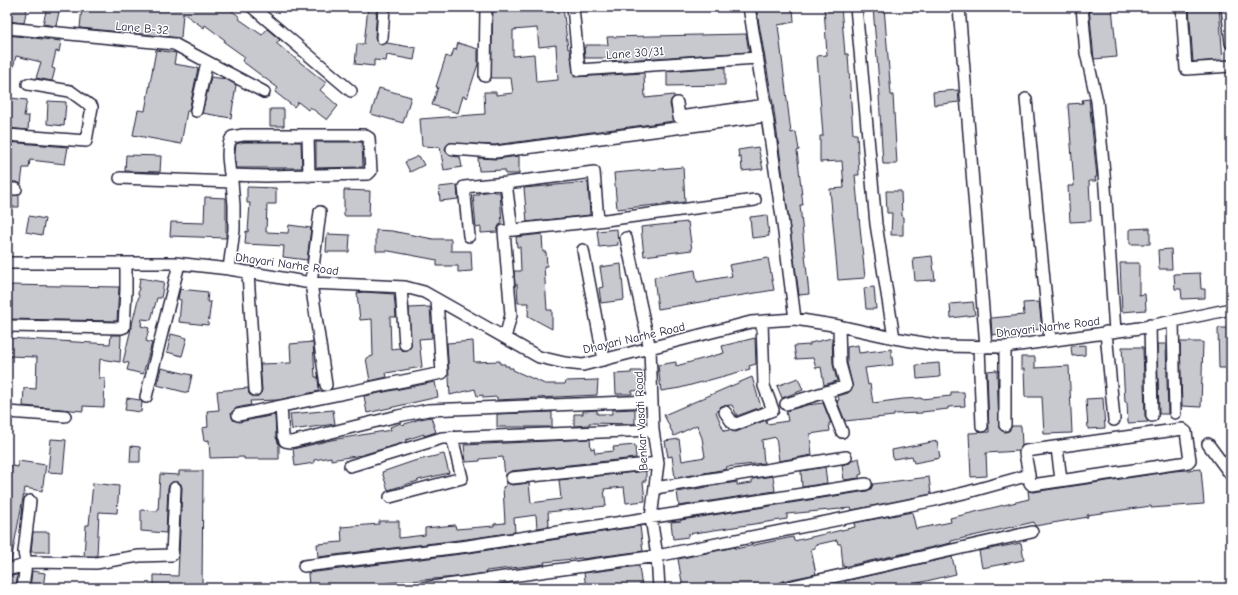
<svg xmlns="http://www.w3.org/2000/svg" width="1238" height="595" font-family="'Comic Neue',sans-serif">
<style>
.building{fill:#c8c8cf;stroke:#22223b;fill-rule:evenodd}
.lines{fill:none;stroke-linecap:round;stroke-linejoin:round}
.minor-casing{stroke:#22223b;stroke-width:14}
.minor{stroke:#fff;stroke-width:11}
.labels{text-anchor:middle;stroke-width:3;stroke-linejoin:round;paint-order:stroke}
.street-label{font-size:12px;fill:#22223b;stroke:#fff}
</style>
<rect width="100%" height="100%" fill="#fff"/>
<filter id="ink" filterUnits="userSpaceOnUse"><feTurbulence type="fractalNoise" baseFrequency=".025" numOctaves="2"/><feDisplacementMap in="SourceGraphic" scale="8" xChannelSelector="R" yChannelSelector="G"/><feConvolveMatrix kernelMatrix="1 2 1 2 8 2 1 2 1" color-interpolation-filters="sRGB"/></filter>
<g filter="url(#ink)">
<path class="building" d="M7 7H27L24 23 7 21Z
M47 7H60L56 26 43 24Z
M82 7H227L240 17 239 19 262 35 267 29 280 40 276 43 326 83 320 90 338 106 327 120 310 107 308 110 298 102 294 107 275 92 278 88 242 61 245 57 224 42 225 40 205 25 204 28 183 13 181 38 80 28Z
M368 7H377L375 38 376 41 381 45 387 43 416 48 414 60 387 55 386 61 374 60V66L355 64 357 44H364Z
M493 7H506V8L563 7 568 49H570L574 77 644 73 645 98 674 95V97L671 100 670 104 674 121 495 145 449 143 445 148 446 152 451 156 460 157 462 167 444 170 440 147 422 146 420 119 485 114 484 92H496V95L513 93 511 78H491ZM537 28 539 47 556 45 558 80 536 82 534 54 513 56V30Z
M756 7H793L794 22 778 25 791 133 796 132 799 150 797 151 803 205H800L809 294 799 295 773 104Z
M824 7H841L845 54H848L853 134H857L859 175H855L865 278 838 280 830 189 844 188 842 161 820 162V136H823L817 56 827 55Z
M873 7H884L891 95H893L897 164H883L879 96H880Z
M1089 7H1112L1117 57 1094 59Z
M1189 7H1219L1223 60 1193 62Z
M746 34 749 52 609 61V58H585L584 48H585V45H608L607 37Z
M7 35 61 41 59 52 56 51 52 68 55 69 52 81 36 78 41 62 16 56 10 80H7Z
M458 43 478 49V64L467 98 463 96 458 113 432 105 438 87H436L446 56 451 58 454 49 456 50Z
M156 50 176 53 174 64 198 68 189 111H187L181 144 133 135 138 110 145 111Z
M725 67V85L667 86V71Z
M211 77 226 79 236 85 231 118 202 113Z
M379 88 411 97 403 123 371 114Z
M958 90 959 102 934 105 933 92Z
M11 98 27 100 24 116H29L28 130 7 128V114H9Z
M1089 99 1097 177H1095L1096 181H1089L1091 221 1070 222 1068 186H1074L1068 104 1083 103 1082 100Z
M48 101 66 102 64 126 47 124Z
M270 109H284V126H270Z
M7 142 68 147 65 164 30 160 29 168H23L21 184 16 182H7Z
M244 142H301L302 168H236L235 153 236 144Z
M316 142H362L363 167 316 168Z
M758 147 763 169 742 171 741 157 739 158 738 150Z
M126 155 161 156 160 172 125 171Z
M419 156 424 165 410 172 405 162Z
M519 156V174H505V170L479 171 478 158 496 159Z
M683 167 685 202 617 209 614 173Z
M588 182 590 215 527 222 524 188Z
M457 185 458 199 440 201 439 187Z
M247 187 276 188V204H267L266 232 288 233 289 225 311 228 307 260 283 257 284 246 245 244 246 231 248 232 250 203H247Z
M344 190 370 191 369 216H344Z
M493 191 494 192H500L502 224 499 225 497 232 481 233V227L476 228 473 195H478V193Z
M886 191H901L902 217H903V235H891L892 213H887Z
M19 195V207H7V196Z
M205 197 226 198V238L170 236 171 222 204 223Z
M767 215 769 236 752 238 750 217Z
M29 216 45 219 42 235 26 232Z
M688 222 692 250 644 256 641 227Z
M1150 228V244H1130V229Z
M617 229 618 245 599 247 597 231Z
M376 230 392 231 433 239H451V251H471L472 271 458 272V266H437V260L389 251H376Z
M327 234 350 235 349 252H326Z
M542 234 543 252H546L547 266H544L547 310H552V329L528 316 529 303H518L517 284 515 285 514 271H521L520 247H517L516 237Z
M1171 249 1172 269H1159L1158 250Z
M932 256 935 280 915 281 913 258Z
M768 258 774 290 658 309 654 277 695 270 697 282 732 276 729 265Z
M1120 263H1139V295L1145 294 1146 310 1122 312Z
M621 264 624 300 601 303 599 288 603 287 600 267Z
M1200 273 1201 289H1205V298L1182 299 1181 289H1175L1174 274Z
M140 278 164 282 161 298H157L151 320 142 319 141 326 149 328 146 341 152 343 143 374 127 370 129 363 123 362 139 295 138 294Z
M7 285 119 287 117 321 7 319Z
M874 287 876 309H866L864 288Z
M180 289 208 292 207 302H211L208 325 179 322 181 300 178 299Z
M364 292 394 294 396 317H390L391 349 399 348 402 350 406 351 411 347 409 308 430 307 432 338 419 339 422 367 386 373 387 377 370 381 366 358 373 356 372 319 360 320 357 293Z
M973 302 975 315 951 318 950 304Z
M1039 302 1042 329 992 335 991 318 1024 315 1023 303Z
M1218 328H1231V368H1219Z
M171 334 187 338 182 356 167 352Z
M111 335H121L120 362 100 359 99 378H105L104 407 83 406V411L23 406 24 388 36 389 37 357 8 356V338L110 344Z
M755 338 756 364 749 366 750 369 680 388 661 391 658 365 676 362V366L724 353 722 346Z
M832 338 833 364 837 381 824 385 821 367 816 368 813 358 796 359 794 346 810 345V343Z
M473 341 474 362 500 361V364H505V366H509V368H513V370L545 384H565L566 381 598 380 597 395 497 400V397L483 398V395L477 396 475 389 450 395 447 343Z
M313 342 315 377H318L319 391 278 400 250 401 251 405 236 408 231 413 233 420 239 422 275 415 276 437 279 445V459H244V457L210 458 209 440 204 441 202 428 208 427 207 411 219 410 217 391 248 388 249 394 252 396H258L261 393 262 390 260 364 291 363 290 344Z
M1180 342H1203L1201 407 1182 406Z
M1157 344H1166L1168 414H1159Z
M858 345 859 353 891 349 893 365 865 368 868 385 870 384 873 403 903 399 921 398V399L951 396V392H964L965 406 948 407V409L922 412V413L894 414V416L845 421 837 401 839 400 838 396 848 393 853 388 847 363V347Z
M1085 345V355L1072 356 1071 346Z
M1122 347H1143L1145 416 1148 422 1128 423 1127 402H1125Z
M1021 357H1035V368L1069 366 1072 433 1044 434 1042 397H1025L1024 369H1021Z
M939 363 940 377 917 379 916 365Z
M161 368 192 375 188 393 157 385Z
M997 370 999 428 1002 431 1005 432 1009 431 1012 426H1021L1022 445 1019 451 986 453 987 476 971 477 969 433 989 432 987 371Z
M631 371H642L643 390 632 391V394H616L615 374 631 373Z
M752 377 761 407 737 416 732 405 721 406 718 411 716 412 724 431 730 430 736 432 766 420 767 424 788 421 786 411 807 405 823 403 831 423H829L830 431 810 434 812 455 779 461 776 437 762 440 764 463 726 467 727 469 675 478 672 456 668 457 665 441 679 439 682 461 705 457 702 438 697 425 674 436 664 415Z
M798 378 803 390 782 398 777 386Z
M435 382 438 397 367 413 364 396Z
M127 398 140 400 142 402 141 412 125 410Z
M1103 398 1105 428 1088 429 1086 399Z
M635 409V424L589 423V425L574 426V414H583V411L597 410V414H612V410Z
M333 410 335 424 292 430 290 414Z
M552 412V427H497V414Z
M431 417 436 432 424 436V434L406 440V442L362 455 331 460V457L314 460V463L295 466 293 449 331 440 391 430 390 427 401 423 402 425 420 419Z
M51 439 66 440 63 473 48 472Z
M590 439 591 449 594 448 595 453 614 451 613 447 635 445 636 458 511 471 506 475V482L512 485 529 483 531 503 561 499 559 480 646 471V481H643L645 501 626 503 624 487 604 489 606 506 548 512 549 526 537 528 536 515 514 518 515 532 467 539 318 557 317 544 342 542 341 527 379 524V521H399V538L425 535V528L455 525 456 529 494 526V524L505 523 503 487 506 486 503 457 480 459V461L466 462 464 445Z
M937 441 940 458 914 463 912 456 893 459 892 450Z
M131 446 140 447V462H130Z
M444 454 449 473 418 480V481L388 490 382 472 414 461Z
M859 458 862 474 859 475V478L844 480 842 465 850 463 852 460Z
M18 461 46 465 42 491 25 488 11 561H7V465L18 467Z
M825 467 827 483 802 487 801 471Z
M1201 469 1204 504 1151 508V506L1087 515 1088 517 1035 526 1034 522 951 541V543L843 567 841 544H838L837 540 815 545V548L811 549 816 574 782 581 778 584 759 588H683L678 559 735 547V549L793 537 794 541 855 527 854 523 912 512 916 529 951 522 950 518 1029 499 1028 491 1033 492 1174 471Z
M179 471H203L202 588H154V575L178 576 182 488 181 484 178 482H172L168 487 166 533 141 531V510L158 511 160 474 179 475Z
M773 476 775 491 679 506 677 492 737 482V485L752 483V479Z
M929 477 931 494 852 510 851 508 787 514V519L688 534V537L673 539 671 522 681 521V520L867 491 871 489 873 484Z
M93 483 119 486 117 513 99 512 97 556H84L86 525H89Z
M640 526 643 551 582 559V558L544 562 545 564 486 571V573L457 577 386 583V586L360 588H309L308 573 469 553Z
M33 532H49V552H31Z
M1021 543 1024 560 982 568 979 551Z
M952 557 956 574 897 588H846L845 581Z
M639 566 642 588H586L584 573Z
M32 571 45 573 43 588H30Z
M18 575 16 585H7V576Z"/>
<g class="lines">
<g class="minor-casing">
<path id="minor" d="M252 7 351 91
M573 7 579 70 757 58
M749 7 767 116 782 217 795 319
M856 7 876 224 894 338
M959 7 986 347
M1082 7 1086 53 1097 101 1104 173 1115 331
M1182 7 1186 69 1231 66
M1227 7 1231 43
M7 28 174 44 264 92
M382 38 384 7
M485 76 486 7
M1026 99 1050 340
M677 103 679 117 766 105
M196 111 207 62
M7 135 86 141 92 107 70 91 28 84
M308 135 309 176
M452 149 495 152 767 116
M230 175 265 176 368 174 371 171 369 138 364 135H243L232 137C225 147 229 171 232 182
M120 178 232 182 234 205V230L229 269
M7 189H16
M320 212 311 283 326 385
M598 221 755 200
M469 236 464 187 506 183
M626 238 650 349 653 430 658 463 651 518 657 556 659 588
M583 250 604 360
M7 263H175L229 269 311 283 405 287 424 292 539 357 565 363 583 365 751 322 795 319 839 326 894 338 941 346 1005 347 1140 328 1231 309
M248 272 255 390
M401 287 405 344
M1173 321 1175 413
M1150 325 1152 416
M7 326 121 328 124 327 126 290V263
M839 326 840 364 846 386 826 392 842 432
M1106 332 1114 420
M505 338 511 315 504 231 598 221 594 172 506 183 512 230
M979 347 982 426
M1005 347V425
M146 397 179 264
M786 404 826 392
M281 406 283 436 285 441 291 442 398 416 428 410 652 401
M7 412 65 416
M725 412 734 425 773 410 764 386 762 322
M238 415 442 373 437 300
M1208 444 1231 475
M1057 448 1061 480
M350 466 442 438 653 430
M512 478 658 463
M655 488 846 457
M390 497 462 478 452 437
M304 566 468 546 866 484
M7 569C18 569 23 564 32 562L96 563 139 556 172 555 175 488
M23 588 26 563 24 552 30 501
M425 588 657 556 935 500 968 492 1029 475 1030 483 1032 485 1188 462 1190 460 1186 432 1182 429 1026 451 1025 453 1029 475
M784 588 1032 532"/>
</g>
<use href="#minor" class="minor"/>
</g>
</g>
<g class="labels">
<g class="street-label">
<text transform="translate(142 28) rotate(5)" y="4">Lane B-32</text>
<text transform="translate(635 53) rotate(-4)" y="4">Lane 30/31</text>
<text transform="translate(287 264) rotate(8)" y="4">Dhayari Narhe Road</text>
<text transform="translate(1048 327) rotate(-7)" y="4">Dhayari Narhe Road</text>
<text transform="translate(634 338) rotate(-13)" y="4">Dhayari Narhe Road</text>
<text transform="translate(641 421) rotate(-93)" y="4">Benkar Vasati Road</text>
</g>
</g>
<rect width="1238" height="595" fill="none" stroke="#fff" stroke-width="24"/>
<rect x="12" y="12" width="1214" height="571" fill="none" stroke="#22223b" stroke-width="1.5" filter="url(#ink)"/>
</svg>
